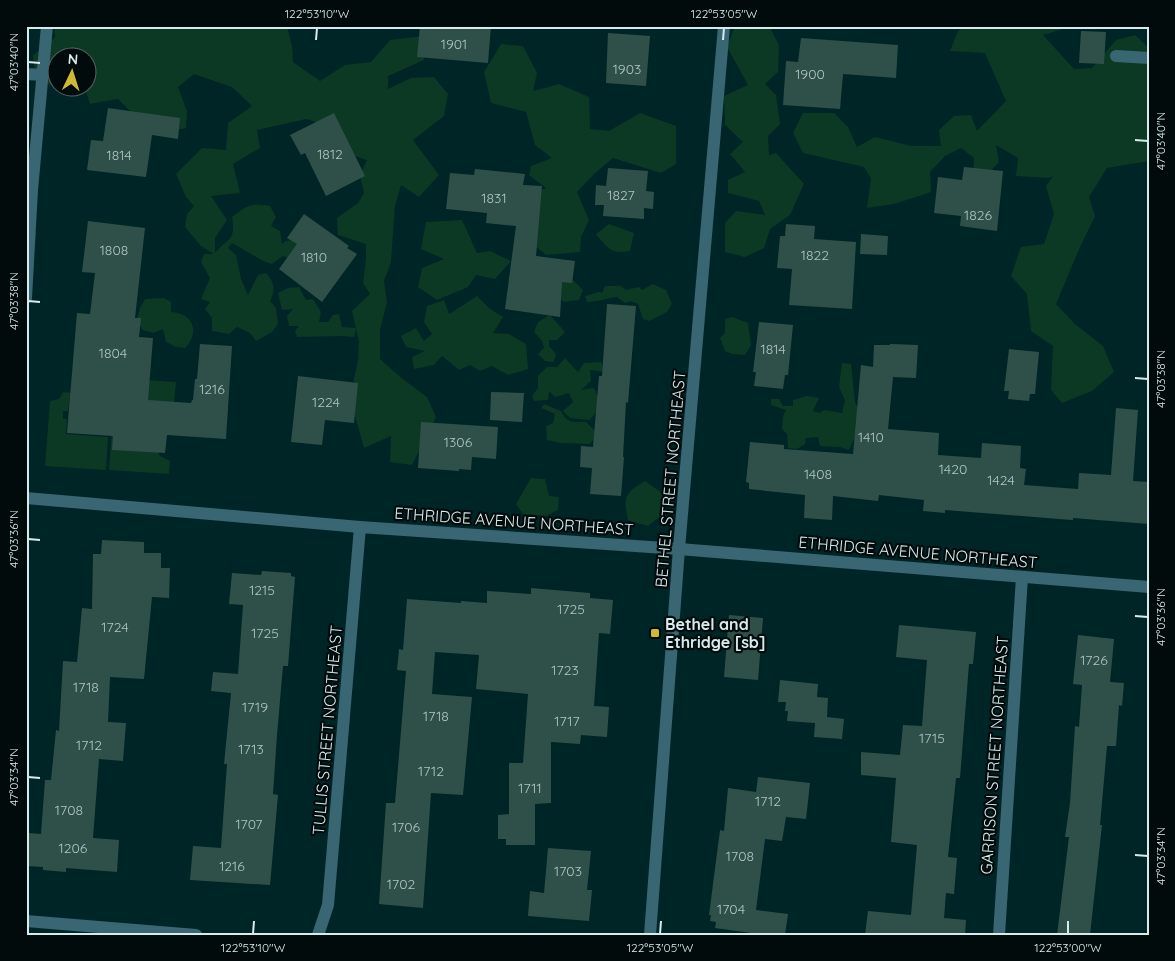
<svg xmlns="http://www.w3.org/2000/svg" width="1175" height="961" font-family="Quicksand,sans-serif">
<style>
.green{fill:#0b3924}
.building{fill:#2f5049}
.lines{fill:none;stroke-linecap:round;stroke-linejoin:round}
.minor{stroke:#396673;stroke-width:12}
.tertiary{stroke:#396673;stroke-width:12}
.ticks{fill:none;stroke:#d8ebec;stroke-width:2}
.poi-dot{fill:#d0b837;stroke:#010b0c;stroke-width:2}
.labels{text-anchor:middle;stroke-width:4.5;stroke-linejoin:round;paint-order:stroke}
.number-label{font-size:14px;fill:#aec4c3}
.street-label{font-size:16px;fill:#d8ebec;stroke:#010b0c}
.poi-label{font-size:16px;font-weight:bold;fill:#d8ebec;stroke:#010b0c;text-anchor:start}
.neatline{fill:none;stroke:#d8ebec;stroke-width:2}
.ticks-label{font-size:12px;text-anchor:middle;fill:#d8ebec}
</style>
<rect width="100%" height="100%" fill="#002527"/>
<path class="green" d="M54 26H287L292 46 293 62 320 81 345 65 371 62 390 40 423 36 424 60 388 76V89L411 78 434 77 448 94 444 116 413 140 439 175 419 197 401 185 395 206 391 262 384 281 387 302 380 330V359L399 376 427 397 436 417 412 465 390 462 391 436 364 448 355 416 354 379 358 360 359 341 356 329 354 337 343 336 297 337 295 331 299 326H289L287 316 293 309 282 310 278 293 288 288 299 287 306 300 313 299 321 312 319 322H328L333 315 339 314 342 327 356 328 352 311 370 294 363 283 366 259V244L338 235 337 218 358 203 364 193 360 175 367 160 335 150 334 127 306 119 257 130 260 148 233 164 240 193 211 196 227 220 215 238V253C228 237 236 242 232 217 247 206 251 202 270 206L276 217 271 226 280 231 282 244 286 241 299 239 291 259 283 256 272 264 263 261 232 243 228 248 236 255 241 279 248 295 258 275 266 273C274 282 276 289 270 301L276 308 278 324 272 332 256 341 250 333 237 327 229 334 212 331V318L205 309 210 302 201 299 210 278 201 262 204 254H214L201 246 185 227 187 214 194 206 186 197 176 174 202 148 226 150 228 123 252 106 232 87 194 74 178 87 187 111 186 128 163 133 135 116 118 99 90 104 85 88H88V58H58L57 85 36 83 33 55 45 47 55 37Z
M735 26H769L779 45 778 72 765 84 776 95 780 124 768 136 769 155 776 153 804 184 790 215 770 229 764 248 745 257 725 252V223L736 211 765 215 759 201 728 193V180L745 172 730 154 743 142 725 125 724 96 748 85 727 47Z
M966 26H1073L1043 35 1074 69 1092 68 1116 40 1135 35 1149 48V161L1107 168 1089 197 1095 216 1080 247 1056 304 1075 324 1103 346 1114 372 1092 391 1062 403 1051 390 1053 346 1031 331 1027 294 1011 276 1021 247 1044 244 1054 214 1046 186 1053 176 1048 178 1016 176 1018 158 996 145 999 162 985 177 973 179 974 158 961 148 945 156 930 172 931 192 894 204 867 208 871 178 864 167 803 153 793 133 803 113H834L848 127 857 147 875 137 911 146H941L939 130 954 116 971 115 977 131 1006 101 985 53 950 51 958 31Z
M501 44 523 46 537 73 533 91 559 84 589 97 590 129 609 131 640 113 676 126V164L661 173 613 158 594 174 577 192 589 220 581 237 580 252 546 255 533 244 525 198 546 188 529 175 531 166 552 158 535 145 526 112 491 103 484 72Z
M462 220 477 253 490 251 511 261 495 279 476 275 468 287 437 300 418 287 422 268 444 259 421 249 426 222Z
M609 224 634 233 630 251C612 255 607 248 596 234Z
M570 277 583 290 579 300 564 302 544 286Z
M653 284 666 290 672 304 667 312 649 321 643 319 638 304 631 301 625 303 617 297C606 298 598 302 587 302L585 296 599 292 602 293 605 286H621L626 290 639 287 642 290Z
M477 296 489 308 503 317 493 333 509 334 526 344 528 369 508 375 492 366 480 371 470 365 459 370 442 356 434 365 414 369 412 357 425 351 406 347 401 336 416 328 424 341 432 334 424 322 427 306 444 300 449 314Z
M164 298 171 302V312C194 313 200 333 185 348L176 347 166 342 163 329 153 333 143 330 136 322 140 308 145 299Z
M550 315 565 332 557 340H549V346L556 354 554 362 545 361 538 354 544 348 542 341 534 332 538 322Z
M732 317 748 323 751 345 745 355 732 354 725 351 720 338 725 333V319Z
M565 358 578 372 584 363 601 362 606 372 590 370 591 381 581 390 594 388 602 405 590 420 570 418 563 411 573 402 569 393 555 397 549 391 548 400 534 401 532 396 538 388V376L547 367H557Z
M842 363 851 364 855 402 863 419 849 450 840 447 820 446 818 437 806 438 805 444 797 449 788 448 787 434 782 429 783 416 786 410 771 405V399H779L783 406H793V400L807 396 819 398 813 411 820 413 824 410 842 413 845 400 839 387Z
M116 378 176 382 171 432 165 428 157 451 160 456 170 461 169 474 109 470Z
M63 392 73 393 76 397H70L68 411H63V419H67L66 434 108 437 106 470 45 466 50 401 59 399Z
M544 404 561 411C568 424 572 422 586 422L598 434 590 444 561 443 547 440 546 426 553 423 555 414 541 408Z
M531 478 545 479 549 496 559 497 558 510 546 516 523 514 516 504Z
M645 481 666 496 663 514 648 526 628 520C623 496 625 493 645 481Z"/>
<path class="building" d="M420 26H491L488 63 417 57Z
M1081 31 1106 32 1104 64 1079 63Z
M608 33 650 36 646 86 606 83Z
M801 38 898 45 896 78 843 74 840 109 783 105 786 61 798 62Z
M108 108 180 118 178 139 152 135 146 177 87 170 91 140 103 141Z
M334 113 365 176 326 196 305 153 301 155 290 135Z
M964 167 1003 171 997 231 960 226 961 216 934 213 938 177 962 180Z
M608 168 648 171 646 191 654 192 653 209 644 208V219L603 216 604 205H595L596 185 606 186Z
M475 169 525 174 523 185 542 186 536 256 575 261 572 283 562 282 560 317 505 309 516 226 486 223 487 213 446 209 450 173 474 175Z
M304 214 349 246 347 248 357 254 322 302 279 269 297 244 287 238Z
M88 221 145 228 135 318H141L139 337 153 338 148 400 191 403 192 400H193L195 379H197L200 344 232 346 226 439 167 435 165 453 112 450 113 436 67 433 77 313 90 314 95 273 82 272Z
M786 224 815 226 814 239 856 242 852 309 789 305 792 269 777 268 780 236H785Z
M861 234 888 236 887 255 860 254Z
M607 304 636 306 628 403 626 402 623 457H624L621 496 590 494 592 468 580 467 581 446 593 447 599 376H602Z
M759 322 793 325 788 375H785L783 389 754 386 756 372H753Z
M890 344 918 345 916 378 893 377 888 429 939 433 938 455 981 458 982 443 1021 446 1020 468 1026 469 1024 485 1078 489 1079 473 1111 475 1116 408 1138 410 1133 481 1149 482V524L1073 518V520L1059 519 945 510V513L923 511 924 500 879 495 878 501 833 496 832 520 804 518 805 495 749 489V483L746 482 750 442 784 445V449L853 454 861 365 873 367 874 345H890Z
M1009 349 1039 352 1035 394H1030L1029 401 1008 399 1009 391H1004Z
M298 376 358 383 354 423 325 420 322 445 291 442Z
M491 392 524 393 522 422 490 420Z
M421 422 498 427 496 459 472 457 471 470 459 469V471L418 468Z
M102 540 144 542V553H161V568H170L169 598 152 597 144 679 110 677 108 722 126 723 123 761 99 759 93 838 119 840 117 872 66 868V872L43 870V867L26 866 28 833 41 834 45 780H51L56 730 59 731 63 661 77 662 82 608 92 609 93 554H101Z
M262 571 291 573V576L295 577 288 666H283L277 735 273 794 278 795 270 885 190 880 193 846 221 848 227 764H224L231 693 211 691 213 672 238 674 243 605 229 604 232 573 261 575Z
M531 588 590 593V598L613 600 610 634 599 633 594 706 609 707 607 737 581 735 580 744 551 742V803L535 804V845H506V839H498V815L509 814V763H523L528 694 476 689 479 655 435 652 432 694 472 697 463 795 431 793 423 908 379 904 386 803H395L406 671 397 670 399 649 403 650 407 599 461 603V601L487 603V591L531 594Z
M729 615 763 618 758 680 724 677Z
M899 625 976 632 973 664H969L960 778H956L948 857 957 858 954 894 946 893 944 918 966 920 965 935H865L868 911 911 915 917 845 891 842 896 778 861 775V752L900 755 903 725 922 726 927 660 896 657Z
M1078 635 1114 639 1110 682 1124 683 1122 706 1119 705 1116 746H1107L1100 825H1102L1090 935H1057L1069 837H1065L1070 803 1075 726 1079 727 1082 685 1073 684Z
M780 680 818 684 817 697 828 698 827 717 844 719 842 739 814 737 815 723 787 721 788 711H785L786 702H778Z
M758 777 810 783 806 819 786 817 782 841 765 839 756 910 788 914 785 935H765L715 928 716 922 710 921 711 915H709L720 830 724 831 728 788 756 792Z
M548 848 591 851 587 890H592L589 921 528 916 530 891 544 893Z"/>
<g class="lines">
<path class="minor" d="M1116 56 1149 58
M26 74 43 75
M26 298 32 190 47 26
M26 498 360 527 679 549 1149 587
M26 921 196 935
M318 935 328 905 360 527
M999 935 1022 577"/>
<path class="tertiary" d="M650 935 679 549 724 26"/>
</g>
<path class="ticks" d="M316 40 317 28M723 40 724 28M28 62 40 63M1135 140 1148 141M28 301 40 302M1135 378 1148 379M28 539 40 540M1135 616 1148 617M28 777 40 778M1135 855 1148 856M253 934 254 921M660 934 661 921M1068 934V921"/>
<rect class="poi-dot" x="650" y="628" width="10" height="10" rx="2.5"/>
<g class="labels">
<g class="number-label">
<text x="454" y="49">1901</text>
<text x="627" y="74">1903</text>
<text x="810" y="79">1900</text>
<text x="330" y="159">1812</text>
<text x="119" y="160">1814</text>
<text x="621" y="200">1827</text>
<text x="494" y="203">1831</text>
<text x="978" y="220">1826</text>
<text x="114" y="255">1808</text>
<text x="815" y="260">1822</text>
<text x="314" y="262">1810</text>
<text x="773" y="354">1814</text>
<text x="113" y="358">1804</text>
<text x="212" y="394">1216</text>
<text x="326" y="407">1224</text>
<text x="871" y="442">1410</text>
<text x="458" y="447">1306</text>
<text x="953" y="474">1420</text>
<text x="818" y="479">1408</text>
<text x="1001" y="485">1424</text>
<text x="262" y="595">1215</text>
<text x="571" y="614">1725</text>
<text x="115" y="632">1724</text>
<text x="265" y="638">1725</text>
<text x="1094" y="665">1726</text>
<text x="565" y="675">1723</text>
<text x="86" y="692">1718</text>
<text x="255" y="712">1719</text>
<text x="436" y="721">1718</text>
<text x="567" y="726">1717</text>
<text x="932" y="743">1715</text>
<text x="89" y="750">1712</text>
<text x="251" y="754">1713</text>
<text x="431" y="776">1712</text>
<text x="530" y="793">1711</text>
<text x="768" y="806">1712</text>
<text x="69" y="815">1708</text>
<text x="249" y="829">1707</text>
<text x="406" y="832">1706</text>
<text x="73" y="853">1206</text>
<text x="740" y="861">1708</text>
<text x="232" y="871">1216</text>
<text x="568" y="876">1703</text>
<text x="401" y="889">1702</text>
<text x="731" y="914">1704</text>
</g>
<g class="street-label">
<text transform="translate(670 479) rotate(-85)" y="6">BETHEL STREET NORTHEAST</text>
<text transform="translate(514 521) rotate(4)" y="6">ETHRIDGE AVENUE NORTHEAST</text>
<text transform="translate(918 552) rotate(5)" y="6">ETHRIDGE AVENUE NORTHEAST</text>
<text transform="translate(327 730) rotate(-85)" y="6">TULLIS STREET NORTHEAST</text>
<text transform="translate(994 755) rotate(-86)" y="6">GARRISON STREET NORTHEAST</text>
</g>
<g class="poi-label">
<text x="665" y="630">Bethel and<tspan x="665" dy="18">Ethridge [sb]</tspan></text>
</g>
</g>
<rect width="1175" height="961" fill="none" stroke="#010b0c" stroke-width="55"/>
<g transform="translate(72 72) rotate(4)"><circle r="24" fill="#010b0c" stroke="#576566"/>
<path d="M0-4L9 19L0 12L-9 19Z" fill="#d0b837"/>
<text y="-8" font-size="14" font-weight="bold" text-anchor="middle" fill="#d8ebec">N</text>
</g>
<rect x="28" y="28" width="1120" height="906" class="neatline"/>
<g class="ticks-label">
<text x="317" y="18">122°53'10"W</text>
<text x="724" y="18">122°53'05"W</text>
<text transform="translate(14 62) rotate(-90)" y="4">47°03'40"N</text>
<text transform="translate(1161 141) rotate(-90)" y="4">47°03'40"N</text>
<text transform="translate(14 301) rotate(-90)" y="4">47°03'38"N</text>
<text transform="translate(1161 379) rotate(-90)" y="4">47°03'38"N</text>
<text transform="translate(14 539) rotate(-90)" y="4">47°03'36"N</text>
<text transform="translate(1161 617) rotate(-90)" y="4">47°03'36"N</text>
<text transform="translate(14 777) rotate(-90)" y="4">47°03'34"N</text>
<text transform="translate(1161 856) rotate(-90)" y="4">47°03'34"N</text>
<text x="253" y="952">122°53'10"W</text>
<text x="660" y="952">122°53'05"W</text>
<text x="1068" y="952">122°53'00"W</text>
</g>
</svg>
